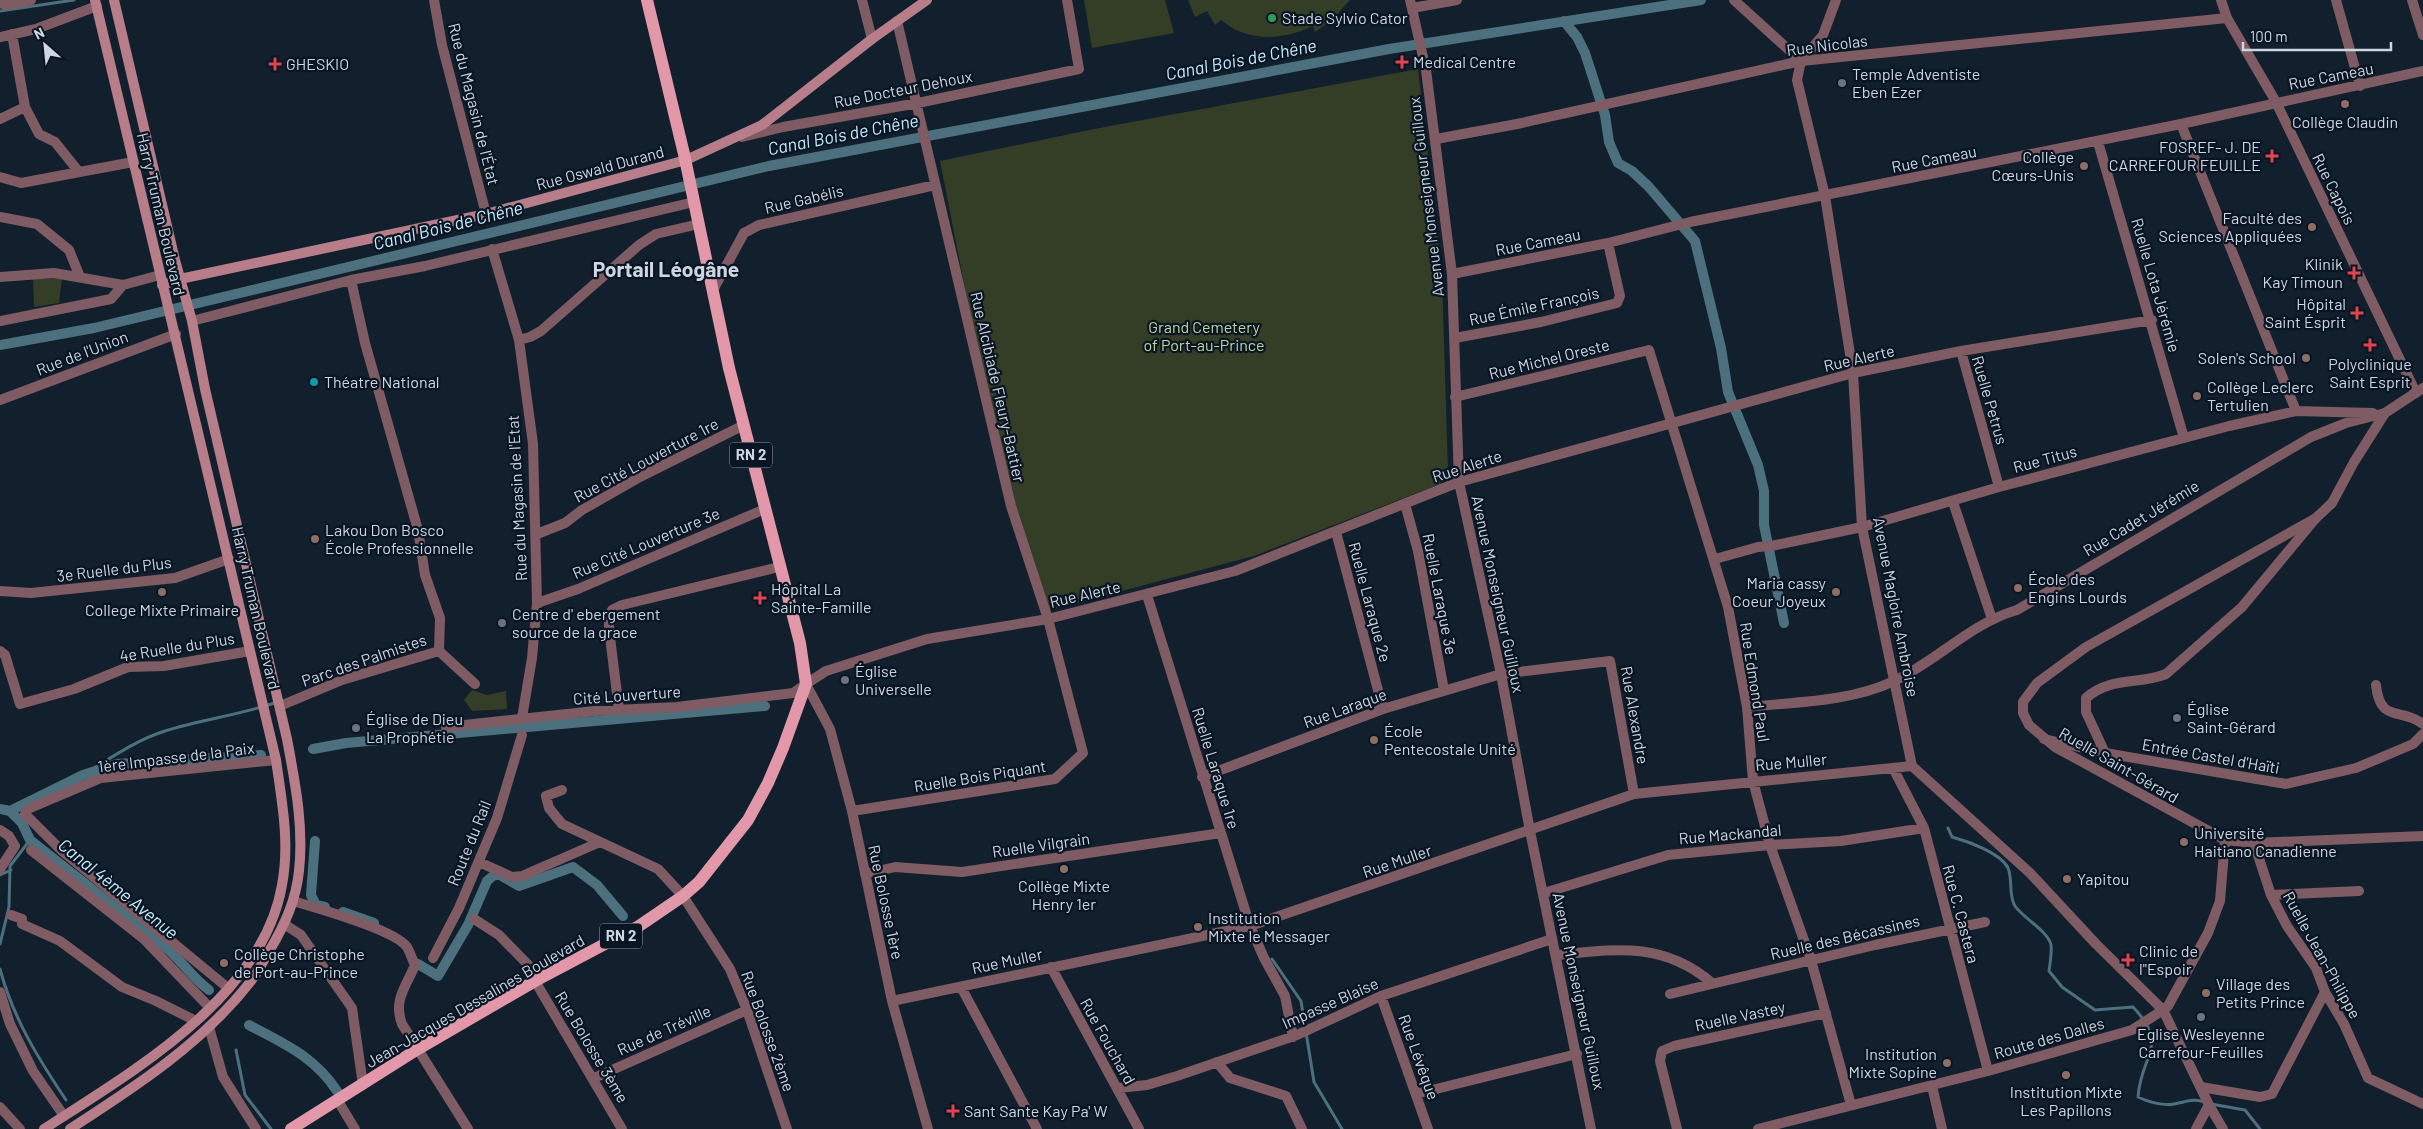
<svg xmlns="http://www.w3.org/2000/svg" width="2423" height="1129" font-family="Barlow,sans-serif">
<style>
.green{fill:#343d26}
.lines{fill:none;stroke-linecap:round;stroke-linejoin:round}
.stream{stroke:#4c707e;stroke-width:3}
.canal{stroke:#4c707e;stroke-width:10}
.minor{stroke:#7f5b63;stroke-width:10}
.tertiary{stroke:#7f5b63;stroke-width:10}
.secondary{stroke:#b77e8a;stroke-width:10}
.primary{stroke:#e298a9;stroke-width:12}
.leisure-dot{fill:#2e9e5b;stroke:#091523;stroke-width:2}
.health-dot{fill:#e0444e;stroke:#091523;stroke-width:2}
.worship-dot{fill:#6b7280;stroke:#091523;stroke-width:2}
.education-dot{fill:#8d6e63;stroke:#091523;stroke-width:2}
.culture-dot{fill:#0f9aa8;stroke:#091523;stroke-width:2}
.labels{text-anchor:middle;stroke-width:4.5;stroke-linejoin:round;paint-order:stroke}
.shield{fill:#091523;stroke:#939da8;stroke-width:1}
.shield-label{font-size:15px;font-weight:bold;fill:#ced7e1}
.poi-label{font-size:16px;fill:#ced7e1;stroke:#091523;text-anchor:start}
.street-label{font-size:16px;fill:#ced7e1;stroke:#091523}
.park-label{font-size:16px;fill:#c1d69f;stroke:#091523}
.water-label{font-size:18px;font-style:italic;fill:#c4ecfb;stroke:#091523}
.district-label{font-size:21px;font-weight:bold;fill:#ced7e1;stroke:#091523}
</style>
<rect width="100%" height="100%" fill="#121f2d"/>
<path class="green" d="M1084 0H1165L1174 33 1092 48Z
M1188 0H1350L1333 19 1315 32 1313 26C1290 37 1265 41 1241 32 1234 30 1227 24 1221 20L1215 25 1207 11 1195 17Z
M1418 69 1442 276 1448 472 1440 484 1254 556 1050 610 1019 522 988 406 940 161 1094 129Z
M62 278 59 303 34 307 33 279Z
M472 690 487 695 506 691 507 709 472 711 464 700Z"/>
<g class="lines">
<path class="stream" d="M0 11 74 0
M83 775C109 759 136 740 165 731 202 719 241 715 277 702
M1948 828 1952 837C1967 841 2001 853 2008 868 2013 880 2008 894 2015 906 2023 918 2048 931 2051 945 2052 953 2050 963 2049 971L2062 987 2095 1010 2133 1007C2170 1046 2141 1054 2138 1097 2148 1102 2163 1106 2174 1104 2186 1102 2193 1098 2205 1102
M0 875 11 870
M0 944 9 907 10 866 30 840
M1272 959 1301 1001 1314 1082 1342 1129
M0 969C13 1018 38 1058 66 1100
M236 1050 245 1095 271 1129
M2211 1104 2245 1110 2260 1129"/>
<path class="canal" d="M1564 21 1577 37 1585 53 1605 115 1609 142 1618 163 1632 171 1649 187 1695 241 1721 348 1728 392 1758 465 1764 491V525L1784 623
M0 345 94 328 769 166 1389 49 1701 0
M313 749 346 743 765 706
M0 809 10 811 83 775 117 764 261 755
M10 811 22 823 30 840 169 950C183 963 194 979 209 990
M315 841 311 895 316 905 325 907
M343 912 374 923
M418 964 438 976 468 925 487 881 494 875H500L519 886 573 867 597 885 623 916
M249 1025C284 1044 314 1056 337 1091"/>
<path class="minor" d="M434 0 442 45 486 214
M862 0 872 39
M1734 0 1801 61
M2336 0 2360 86
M2412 0 2423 35
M0 3 7 5 31 0
M1412 8 1457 0
M12 34 25 107 39 134 55 142 79 172
M0 37 36 29 97 6
M0 119 25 107
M2181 124 2296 411
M742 137 783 127 918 103 1079 69 1067 0
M1436 139 1517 124 1801 61 2227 18
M2098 142 2184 438
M0 177 21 183 133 162
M0 217 37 224 69 250 80 277
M492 249 519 340 533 444 537 603 532 658 522 718
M1452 274 1608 243 1690 222 2181 124 2423 71
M0 277 54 273 123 285 160 275
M713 290 744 233 759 225 935 185
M0 321 111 299 123 285
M192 321 351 280 425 266 694 202
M1455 338 1541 322 1617 303 1620 296 1608 243
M519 340 530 337 541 331 639 245 656 234 699 224
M1961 351 1999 487
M1853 373 1961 351 2152 320
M1455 397 1649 350 1728 607 1747 707 1753 781 1770 845 1811 960 1851 1105
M0 400 176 334
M1953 502 1992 619
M1405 504 1418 551 1444 690
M1336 532 1383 709
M537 534 565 523 582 510 640 477 744 425
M1715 559 1758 547 1771 546 1862 527 1999 487 2229 426 2296 411 2373 413
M0 591 31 593 175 578 229 559
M1147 595 1250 926 1264 958 1285 996 1293 1037
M537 603 578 589 765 509
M0 651 5 655 20 704 74 689 128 667 164 666 250 651
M439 651 475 684
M2376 685C2380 724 2401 707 2423 724
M280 706 342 680 439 651 440 618 425 575 418 530 365 343 351 280
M1747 707C1795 702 1850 702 1894 681 1937 661 1971 623 2017 610L2311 437 2346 423 2385 413
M619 710 609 629V619L612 610 622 605 779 567
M446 727 595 711 677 707 793 693 806 684 830 729 852 811 892 1001 928 1129
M2044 739 2105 753 2286 784 2356 768 2413 744 2423 734
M2105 753 2086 712V698C2111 676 2139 685 2166 674L2242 607 2315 519
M1893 768 1924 828 1988 1071
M1202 777 1383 709 1501 674 1610 661 1634 794
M562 790 546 796 549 808 562 824 658 869 683 896 730 969 747 1010 787 1129
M852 811 1055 779 1083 753 1048 619 1011 506 897 21
M0 830 9 836 15 846 0 869
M2225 840 2254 843 2423 836
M2254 843 2271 895 2287 926 2316 968 2325 992 2344 1024 2368 1078 2423 1104
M31 850 144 939 210 1008
M479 862 512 877 522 876 600 842
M865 874 895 867 962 872 1221 833
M1544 893 1668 855 1770 845 1841 841 1924 828
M2271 895 2359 891
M293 901C316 908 394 929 407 947 410 952 412 959 415 965 406 987 393 1000 402 1024L468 1129
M11 915 22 919V924L60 941 122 987 156 1001 196 1021
M474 919 499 935 541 978
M284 924 301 935 352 1008 363 1085
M1556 955C1615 949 1663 941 1712 983
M433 958 459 908 497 818 522 735
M1051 967 1139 1129
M535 981 622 1129
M961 987 1037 1129
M228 988 62 851 25 814 28 809 101 778 276 760
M0 992 10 1024 33 1071 64 1116
M1670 994 1875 945 1985 922
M1381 996 1428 1129
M892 1001 1250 926 1634 794 1912 766
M209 1027 223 1077 256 1129
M1217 1062 1230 1078 1286 1096 1302 1129
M594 1078 747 1010
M1932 1086 1942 1129
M2201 1087 2260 1097 2272 1094 2325 992
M1118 1088 1147 1085 1177 1076 1297 1035 1381 996 1552 939
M1416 1094 1577 1054
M338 1101 355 1129
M0 1107 20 1129
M1677 1129 1660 1061 1662 1051 1674 1046 1826 1013
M1758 1129 1988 1071 2132 1030 2163 1010
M2196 1129 2209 1105"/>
<path class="tertiary" d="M1410 0 1426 70 1452 274 1459 482 1501 674 1530 831 1591 1129
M1836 0 1823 35 1801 61 1797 80 1825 196 1853 373 1862 527 1912 766 2030 873 2096 944 2163 1010 2209 1105 2223 1129
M2221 0 2227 18 2276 102 2416 393
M806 684 826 671 927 639 1048 619 1235 571 1459 482 1853 373
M2163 1010 2168 1006 2208 933 2220 901 2225 840 2055 747 2029 725 2023 713V702L2037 683 2086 647 2316 518 2332 503 2354 462 2385 413 2423 388"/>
<path class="secondary" d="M162 285 180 279 486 214 686 160 762 125 872 39 927 0
M44 1129C132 1072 263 997 282 885 290 843 282 802 276 760L95 0
M70 1129C135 1087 203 1043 251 981 259 971 264 959 271 948 285 924 296 900 299 871 304 826 295 782 287 739L205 389 192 321 175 260 114 0"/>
<path class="primary" d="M291 1129 418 1049 535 981 639 926 683 896 699 882 748 820 768 783 783 748 806 684 800 643 729 368 684 154 647 0"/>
</g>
<circle class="leisure-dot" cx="1272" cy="18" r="5"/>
<g class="health-dot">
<path d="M1399.5 54.5h5v5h5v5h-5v5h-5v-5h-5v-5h5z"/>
<path d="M272.5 56.5h5v5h5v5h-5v5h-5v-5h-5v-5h5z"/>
<path d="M2269.5 148.5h5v5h5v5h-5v5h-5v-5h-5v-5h5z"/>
<path d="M2351.5 265.5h5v5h5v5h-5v5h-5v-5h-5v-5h5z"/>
<path d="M2354.5 305.5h5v5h5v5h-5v5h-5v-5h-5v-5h5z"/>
<path d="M2367.5 337.5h5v5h5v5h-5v5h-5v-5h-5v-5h5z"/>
<path d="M757.5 590.5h5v5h5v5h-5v5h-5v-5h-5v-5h5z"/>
<path d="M2125.5 952.5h5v5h5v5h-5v5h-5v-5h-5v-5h5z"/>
<path d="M950.5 1103.5h5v5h5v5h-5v5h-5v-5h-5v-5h5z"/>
</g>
<g class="worship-dot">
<circle cx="1842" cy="83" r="5"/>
<circle cx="502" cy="623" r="5"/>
<circle cx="845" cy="680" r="5"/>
<circle cx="2177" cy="718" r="5"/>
<circle cx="356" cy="728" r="5"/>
<circle cx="2201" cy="1017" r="5"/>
</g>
<g class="education-dot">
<circle cx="2345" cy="104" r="5"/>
<circle cx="2084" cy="166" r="5"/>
<circle cx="2312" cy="227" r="5"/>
<circle cx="2306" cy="358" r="5"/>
<circle cx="2197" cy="396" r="5"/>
<circle cx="315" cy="539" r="5"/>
<circle cx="2018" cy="588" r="5"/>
<circle cx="162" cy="592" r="5"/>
<circle cx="1836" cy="592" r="5"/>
<circle cx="1374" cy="740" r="5"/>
<circle cx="2184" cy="842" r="5"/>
<circle cx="1064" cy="869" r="5"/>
<circle cx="2067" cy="879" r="5"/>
<circle cx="1198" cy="927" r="5"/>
<circle cx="224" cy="963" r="5"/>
<circle cx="2206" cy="993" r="5"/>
<circle cx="1947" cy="1063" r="5"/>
<circle cx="2066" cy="1075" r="5"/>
</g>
<circle class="culture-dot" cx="314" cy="382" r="5"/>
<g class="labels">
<g class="shield">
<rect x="730" y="442.5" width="42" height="25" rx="4"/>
<rect x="600" y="923.5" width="42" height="25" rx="4"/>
</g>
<g class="shield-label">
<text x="751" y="460">RN 2</text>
<text x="621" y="941">RN 2</text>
</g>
<g class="poi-label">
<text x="1282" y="24">Stade Sylvio Cator</text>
<text x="1413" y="68">Medical Centre</text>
<text x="286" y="70">GHESKIO</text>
<text x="1852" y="80">Temple Adventiste<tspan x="1852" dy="18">Eben Ezer</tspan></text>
<text x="2345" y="128" text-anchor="middle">Collège Claudin</text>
<text x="2261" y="153" text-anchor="end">FOSREF- J. DE<tspan x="2261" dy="18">CARREFOUR FEUILLE</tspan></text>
<text x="2074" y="163" text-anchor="end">Collège<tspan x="2074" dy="18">Cœurs-Unis</tspan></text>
<text x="2302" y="224" text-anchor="end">Faculté des<tspan x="2302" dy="18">Sciences Appliquées</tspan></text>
<text x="2343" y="270" text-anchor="end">Klinik<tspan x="2343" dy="18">Kay Timoun</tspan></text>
<text x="2346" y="310" text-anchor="end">Hôpital<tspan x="2346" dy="18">Saint Ésprit</tspan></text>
<text x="2296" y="364" text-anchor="end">Solen's School</text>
<text x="2370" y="370" text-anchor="middle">Polyclinique<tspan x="2370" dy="18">Saint Esprit</tspan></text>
<text x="324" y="388">Théatre National</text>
<text x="2207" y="393">Collège Leclerc<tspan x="2207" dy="18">Tertulien</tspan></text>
<text x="325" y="536">Lakou Don Bosco<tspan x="325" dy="18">École Professionnelle</tspan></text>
<text x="2028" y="585">École des<tspan x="2028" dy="18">Engins Lourds</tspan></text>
<text x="1826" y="589" text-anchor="end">Maria cassy<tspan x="1826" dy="18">Coeur Joyeux</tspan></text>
<text x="771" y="595">Hôpital La<tspan x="771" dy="18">Sainte-Famille</tspan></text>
<text x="162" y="616" text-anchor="middle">College Mixte Primaire</text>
<text x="512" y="620">Centre d' ebergement<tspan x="512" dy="18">source de la grace</tspan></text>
<text x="855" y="677">Église<tspan x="855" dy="18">Universelle</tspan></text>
<text x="2187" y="715">Église<tspan x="2187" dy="18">Saint-Gérard</tspan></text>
<text x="366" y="725">Église de Dieu<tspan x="366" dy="18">La Prophétie</tspan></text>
<text x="1384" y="737">École<tspan x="1384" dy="18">Pentecostale Unité</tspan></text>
<text x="2194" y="839">Université<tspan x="2194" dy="18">Haitiano Canadienne</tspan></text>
<text x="2077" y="885">Yapitou</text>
<text x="1064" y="892" text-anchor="middle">Collège Mixte<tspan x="1064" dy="18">Henry 1er</tspan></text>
<text x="1208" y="924">Institution<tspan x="1208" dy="18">Mixte le Messager</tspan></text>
<text x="2139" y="957">Clinic de<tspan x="2139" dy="18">l"Espoir</tspan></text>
<text x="234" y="960">Collège Christophe<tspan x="234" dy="18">de Port-au-Prince</tspan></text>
<text x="2216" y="990">Village des<tspan x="2216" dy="18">Petits Prince</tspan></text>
<text x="2201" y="1040" text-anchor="middle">Eglise Wesleyenne<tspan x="2201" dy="18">Carrefour-Feuilles</tspan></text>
<text x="1937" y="1060" text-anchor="end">Institution<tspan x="1937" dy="18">Mixte Sopine</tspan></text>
<text x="2066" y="1098" text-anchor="middle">Institution Mixte<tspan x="2066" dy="18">Les Papillons</tspan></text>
<text x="964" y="1117">Sant Sante Kay Pa' W</text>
</g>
<g class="street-label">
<text transform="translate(1827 45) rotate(-7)" y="6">Rue Nicolas</text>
<text transform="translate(2331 76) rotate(-11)" y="6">Rue Cameau</text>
<text transform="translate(903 89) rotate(-11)" y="6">Rue Docteur Dehoux</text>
<text transform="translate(474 104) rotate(76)" y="6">Rue du Magasin de l'État</text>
<text transform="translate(1934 159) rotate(-11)" y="6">Rue Cameau</text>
<text transform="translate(600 168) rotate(-15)" y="6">Rue Oswald Durand</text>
<text transform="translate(2334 189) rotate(64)" y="6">Rue Capois</text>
<text transform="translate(1426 197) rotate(-97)" y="6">Avenue Monseigneur Guilloux</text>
<text transform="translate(804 199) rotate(-13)" y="6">Rue Gabélis</text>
<text transform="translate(161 214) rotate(77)" y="6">Harry Truman Boulevard</text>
<text transform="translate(1538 242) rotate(-11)" y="6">Rue Cameau</text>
<text transform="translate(2156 285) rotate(74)" y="6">Ruelle Lota Jérémie</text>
<text transform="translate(1534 306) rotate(-12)" y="6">Rue Émile François</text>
<text transform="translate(82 353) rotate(-21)" y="6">Rue de l'Union</text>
<text transform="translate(1859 358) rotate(-13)" y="6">Rue Alerte</text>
<text transform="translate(1549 359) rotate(-14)" y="6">Rue Michel Oreste</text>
<text transform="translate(998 387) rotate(77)" y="6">Rue Alcibiade Fleury-Battier</text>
<text transform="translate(1990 400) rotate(74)" y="6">Ruelle Petrus</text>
<text transform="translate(2045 459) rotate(-15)" y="6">Rue Titus</text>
<text transform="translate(646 460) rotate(-28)" y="6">Rue Cité Louverture 1re</text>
<text transform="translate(1467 466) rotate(-18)" y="6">Rue Alerte</text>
<text transform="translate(517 498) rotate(-93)" y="6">Rue du Magasin de l'Etat</text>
<text transform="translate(2141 518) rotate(-31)" y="6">Rue Cadet Jérémie</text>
<text transform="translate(646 543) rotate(-23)" y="6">Rue Cité Louverture 3e</text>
<text transform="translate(114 569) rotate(-7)" y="6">3e Ruelle du Plus</text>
<text transform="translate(1085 594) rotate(-13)" y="6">Rue Alerte</text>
<text transform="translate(1440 594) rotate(79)" y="6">Ruelle Laraque 3e</text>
<text transform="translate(1498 594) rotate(78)" y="6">Avenue Monseigneur Guilloux</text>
<text transform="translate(1370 602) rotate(75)" y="6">Ruelle Laraque 2e</text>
<text transform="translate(1896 607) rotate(79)" y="6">Avenue Magloire Ambroise</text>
<text transform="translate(256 608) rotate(77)" y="6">Harry Truman Boulevard</text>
<text transform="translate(177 647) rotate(-9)" y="6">4e Ruelle du Plus</text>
<text transform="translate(364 660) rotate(-19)" y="6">Parc des Palmistes</text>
<text transform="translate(1755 682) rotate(81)" y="6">Rue Edmond Paul</text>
<text transform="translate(627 695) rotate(-4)" y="6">Cité Louverture</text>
<text transform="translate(1345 708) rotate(-20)" y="6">Rue Laraque</text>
<text transform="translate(1635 715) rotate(80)" y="6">Rue Alexandre</text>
<text transform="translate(2211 756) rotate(10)" y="6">Entrée Castel d'Haïti</text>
<text transform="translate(176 757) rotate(-7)" y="6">1ère Impasse de la Paix</text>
<text transform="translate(1791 762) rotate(-5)" y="6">Rue Muller</text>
<text transform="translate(2119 765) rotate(30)" y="6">Ruelle Saint-Gérard</text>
<text transform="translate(1216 768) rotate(73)" y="6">Ruelle Laraque 1re</text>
<text transform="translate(980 776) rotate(-9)" y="6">Ruelle Bois Piquant</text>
<text transform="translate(1730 834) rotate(-5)" y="6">Rue Mackandal</text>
<text transform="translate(469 843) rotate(-68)" y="6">Route du Rail</text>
<text transform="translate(1041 845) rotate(-8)" y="6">Ruelle Vilgrain</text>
<text transform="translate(1397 861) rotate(-19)" y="6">Rue Muller</text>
<text transform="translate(886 902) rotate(78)" y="6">Rue Bolosse 1ère</text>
<text transform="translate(1961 914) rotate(75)" y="6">Rue C. Castera</text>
<text transform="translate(1845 937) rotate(-13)" y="6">Ruelle des Bécassines</text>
<text transform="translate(2322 955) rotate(61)" y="6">Ruelle Jean-Philippe</text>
<text transform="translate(1007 961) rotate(-12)" y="6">Rue Muller</text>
<text transform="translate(1579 991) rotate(78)" y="6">Avenue Monseigneur Guilloux</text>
<text transform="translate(475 1001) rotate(-30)" y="6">Jean-Jacques Dessalines Boulevard</text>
<text transform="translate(1330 1003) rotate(-24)" y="6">Impasse Blaise</text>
<text transform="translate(1740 1016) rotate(-12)" y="6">Ruelle Vastey</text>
<text transform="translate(664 1030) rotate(-24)" y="6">Rue de Tréville</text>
<text transform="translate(768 1031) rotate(70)" y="6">Rue Bolosse 2ème</text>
<text transform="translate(2049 1038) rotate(-16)" y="6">Route des Dalles</text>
<text transform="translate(1108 1041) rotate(61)" y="6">Rue Fouchard</text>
<text transform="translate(592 1047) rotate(59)" y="6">Rue Bolosse 3ème</text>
<text transform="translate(1419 1057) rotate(70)" y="6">Rue Lévêque</text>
</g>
<g class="park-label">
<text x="1204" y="333">Grand Cemetery<tspan x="1204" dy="18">of Port-au-Prince</tspan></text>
</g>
<g class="water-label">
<text transform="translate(1241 60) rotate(-11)" y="6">Canal Bois de Chêne</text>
<text transform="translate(843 135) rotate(-11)" y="6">Canal Bois de Chêne</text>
<text transform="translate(448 226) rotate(-14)" y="6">Canal Bois de Chêne</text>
<text transform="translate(118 889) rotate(39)" y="6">Canal 4ème Avenue</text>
</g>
<g class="district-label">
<text x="666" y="277">Portail Léogâne</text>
</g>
</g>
<g transform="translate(45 45) rotate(333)" stroke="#091523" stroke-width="4" paint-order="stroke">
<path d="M0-4L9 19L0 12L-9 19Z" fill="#ced7e1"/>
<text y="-8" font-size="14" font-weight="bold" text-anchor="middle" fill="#ced7e1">N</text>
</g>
<path d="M2243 42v8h148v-8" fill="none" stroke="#ced7e1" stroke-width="2.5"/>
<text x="2250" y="42" font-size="15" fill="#ced7e1" stroke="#091523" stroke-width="4" paint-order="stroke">100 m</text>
</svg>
